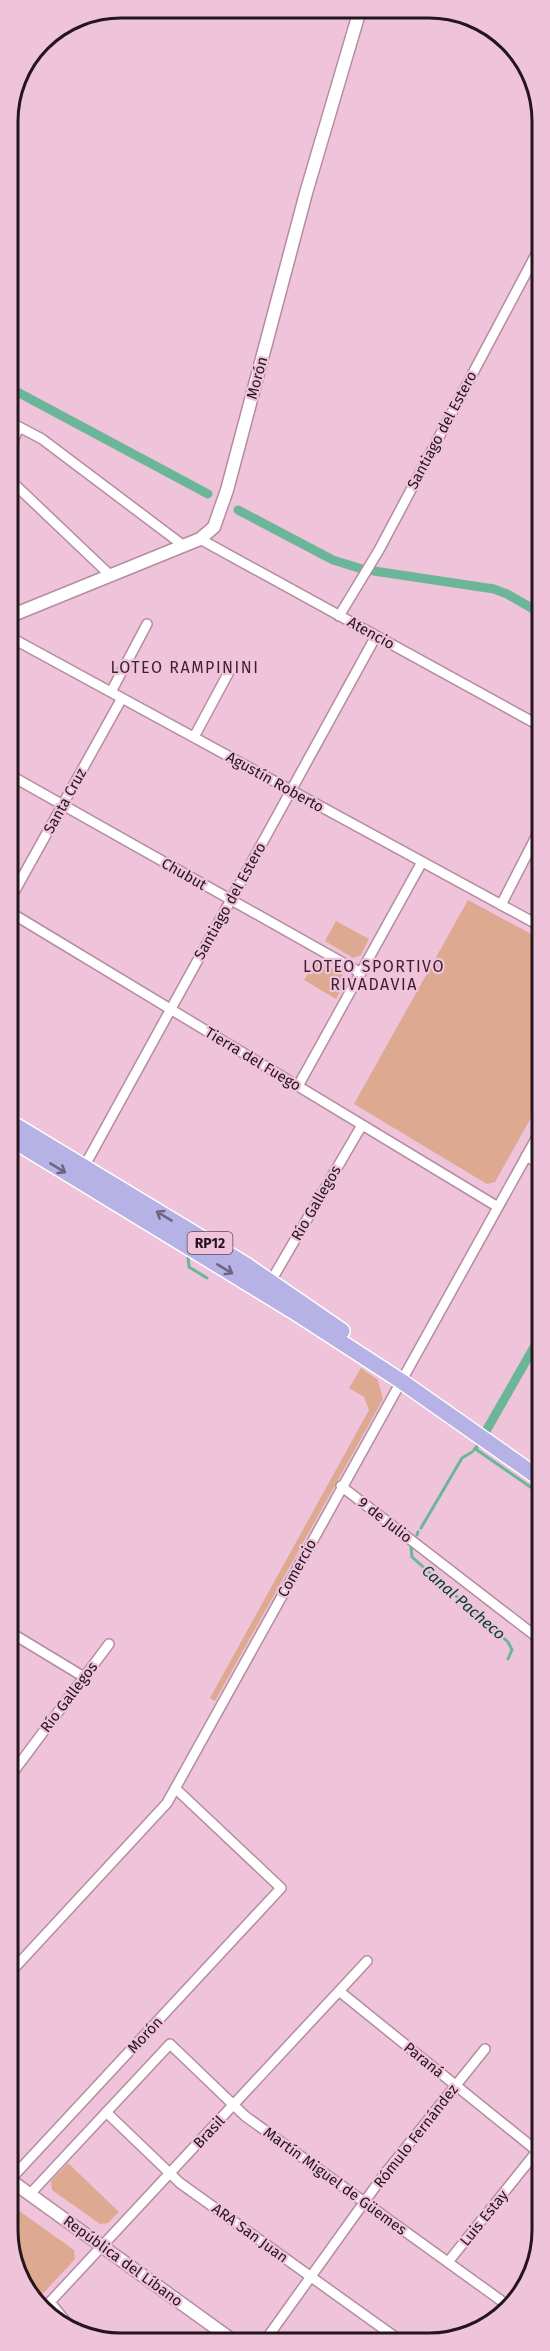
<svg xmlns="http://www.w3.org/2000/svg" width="550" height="2351" font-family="'Fira Sans',sans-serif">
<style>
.green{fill:#dda991}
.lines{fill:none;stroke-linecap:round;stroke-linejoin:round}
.stream{stroke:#6bb698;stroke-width:3}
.canal{stroke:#6bb698;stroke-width:9}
.minor-casing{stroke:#b58ca2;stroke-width:12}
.tertiary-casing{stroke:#b58ca2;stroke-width:15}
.primary-casing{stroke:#fff;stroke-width:18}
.minor{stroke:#fff;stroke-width:9}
.tertiary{stroke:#fff;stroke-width:12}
.primary{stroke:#b6b2e5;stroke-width:15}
.oneway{stroke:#6e6481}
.labels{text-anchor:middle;stroke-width:4.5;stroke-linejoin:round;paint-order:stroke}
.shield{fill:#efc3da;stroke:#624956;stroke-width:1.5}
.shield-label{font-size:14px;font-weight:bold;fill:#25151d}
.street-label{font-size:15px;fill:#25151d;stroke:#efc3da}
.neighbourhood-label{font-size:16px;letter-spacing:1.5px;fill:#3f1e31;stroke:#efc3da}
.water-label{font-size:16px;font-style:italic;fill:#034531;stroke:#efc3da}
.rim{fill:none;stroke:#25151d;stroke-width:3}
</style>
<rect width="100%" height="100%" fill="#efc3da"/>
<path class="green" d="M468 900 542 940V1098L495 1182 487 1184 354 1104Z
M336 921 369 939 361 955 353 958 325 941Z
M316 960 343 975 345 982 336 999 304 980Z
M361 1368 378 1380 383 1399 215 1701 210 1698 369 1410 364 1397 349 1388Z
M68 2163 119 2212 108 2223 100 2224 52 2190 51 2181Z
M9 2208H15L74 2250 75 2259 35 2302 9 2245Z"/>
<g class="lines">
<path class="stream" d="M188 1257 189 1267 207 1278
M474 1450 477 1446V1450L542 1495
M421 1528 462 1458 472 1452
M417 1535 418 1532
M411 1547 412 1557 508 1642 512 1650 508 1659"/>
<path class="canal" d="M8 387 208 494
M238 510 333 560 362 569
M374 571 494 589 507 594 542 614
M486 1431 542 1333"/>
<g class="minor-casing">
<path id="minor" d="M8 421 42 439 184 546
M8 453 19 427
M8 478 110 575
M200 539 542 727
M8 602 19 613
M339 616 379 550 542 243
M8 636 542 927
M111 692 147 624
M194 737 230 670
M8 774 361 973
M8 903 122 698
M501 905 542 825
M8 911 498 1207
M298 1086 422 862
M526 1156 542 1165
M84 1167 376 636
M271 1281 362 1125
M341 1486 542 1641
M8 1631 84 1677
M8 1779 109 1644
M8 1975 167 1803 542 1128
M339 1991 537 2151
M106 2112 180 2183 402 2342
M8 2182 281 1888 175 1788
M30 2194 170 2044 245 2116 510 2307
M448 2262 542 2145
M67 2323 50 2302 367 1961
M264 2342 383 2176 485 2049"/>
</g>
<g class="tertiary-casing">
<path id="tertiary" d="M8 617 200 539 214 527 227 490 306 193 360 10
M10 2180 235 2342"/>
</g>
<g class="primary-casing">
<path id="primary" d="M8 1121 246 1265 342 1331
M8 1137 293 1311 401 1381 542 1480"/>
</g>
<use href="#minor" class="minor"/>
<use href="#tertiary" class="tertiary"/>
<use href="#primary" class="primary"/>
</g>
<defs><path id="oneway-shaft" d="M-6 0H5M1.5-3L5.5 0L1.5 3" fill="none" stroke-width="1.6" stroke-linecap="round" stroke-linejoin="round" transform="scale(1.5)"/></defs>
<g class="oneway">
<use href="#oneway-shaft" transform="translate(58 1168) rotate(31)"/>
<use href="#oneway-shaft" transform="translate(164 1216) rotate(-149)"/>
<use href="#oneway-shaft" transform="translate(225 1269) rotate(31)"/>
</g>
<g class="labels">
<rect class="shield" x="187.5" y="1232" width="45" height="22" rx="4.5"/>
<g class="shield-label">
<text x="210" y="1248">RP12</text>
</g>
<g class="street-label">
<text transform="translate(257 378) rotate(-75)" y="5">Morón</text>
<text transform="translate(442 430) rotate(-62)" y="5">Santiago del Estero</text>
<text transform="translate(371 633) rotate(29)" y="5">Atencio</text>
<text transform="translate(275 782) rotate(29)" y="5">Agustín Roberto</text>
<text transform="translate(65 801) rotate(-61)" y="5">Santa Cruz</text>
<text transform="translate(184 874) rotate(30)" y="5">Chubut</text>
<text transform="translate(230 901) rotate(-61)" y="5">Santiago del Estero</text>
<text transform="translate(253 1059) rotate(31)" y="5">Tierra del Fuego</text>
<text transform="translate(316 1203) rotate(-60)" y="5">Río Gallegos</text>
<text transform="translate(385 1520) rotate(38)" y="5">9 de Julio</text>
<text transform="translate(297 1568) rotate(-61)" y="5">Comercio</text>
<text transform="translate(69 1697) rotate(-53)" y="5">Río Gallegos</text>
<text transform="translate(145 2035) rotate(-47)" y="5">Morón</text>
<text transform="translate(424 2060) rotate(39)" y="5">Paraná</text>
<text transform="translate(209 2132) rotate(-47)" y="5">Brasil</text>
<text transform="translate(416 2136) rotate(-52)" y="5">Rómulo Fernández</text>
<text transform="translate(335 2181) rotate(36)" y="5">Martín Miguel de Güemes</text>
<text transform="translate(484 2218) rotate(-51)" y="5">Luis Estay</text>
<text transform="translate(250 2233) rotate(36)" y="5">ARA San Juan</text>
<text transform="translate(123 2261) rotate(36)" y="5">República del Líbano</text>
</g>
<g class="neighbourhood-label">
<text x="185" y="673">LOTEO RAMPININI</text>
<text x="374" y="972">LOTEO SPORTIVO<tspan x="374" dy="18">RIVADAVIA</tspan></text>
</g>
<g class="water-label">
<text transform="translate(464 1602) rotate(41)" y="6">Canal Pacheco</text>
</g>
</g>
<path d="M0 0H550V2351H0ZM121 18H429A103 103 0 0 1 532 121V2230A103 103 0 0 1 429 2333H121A103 103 0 0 1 18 2230V121A103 103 0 0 1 121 18Z" fill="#efc3da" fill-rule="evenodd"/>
<path class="rim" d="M121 18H429A103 103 0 0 1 532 121V2230A103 103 0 0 1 429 2333H121A103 103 0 0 1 18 2230V121A103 103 0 0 1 121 18Z"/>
</svg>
